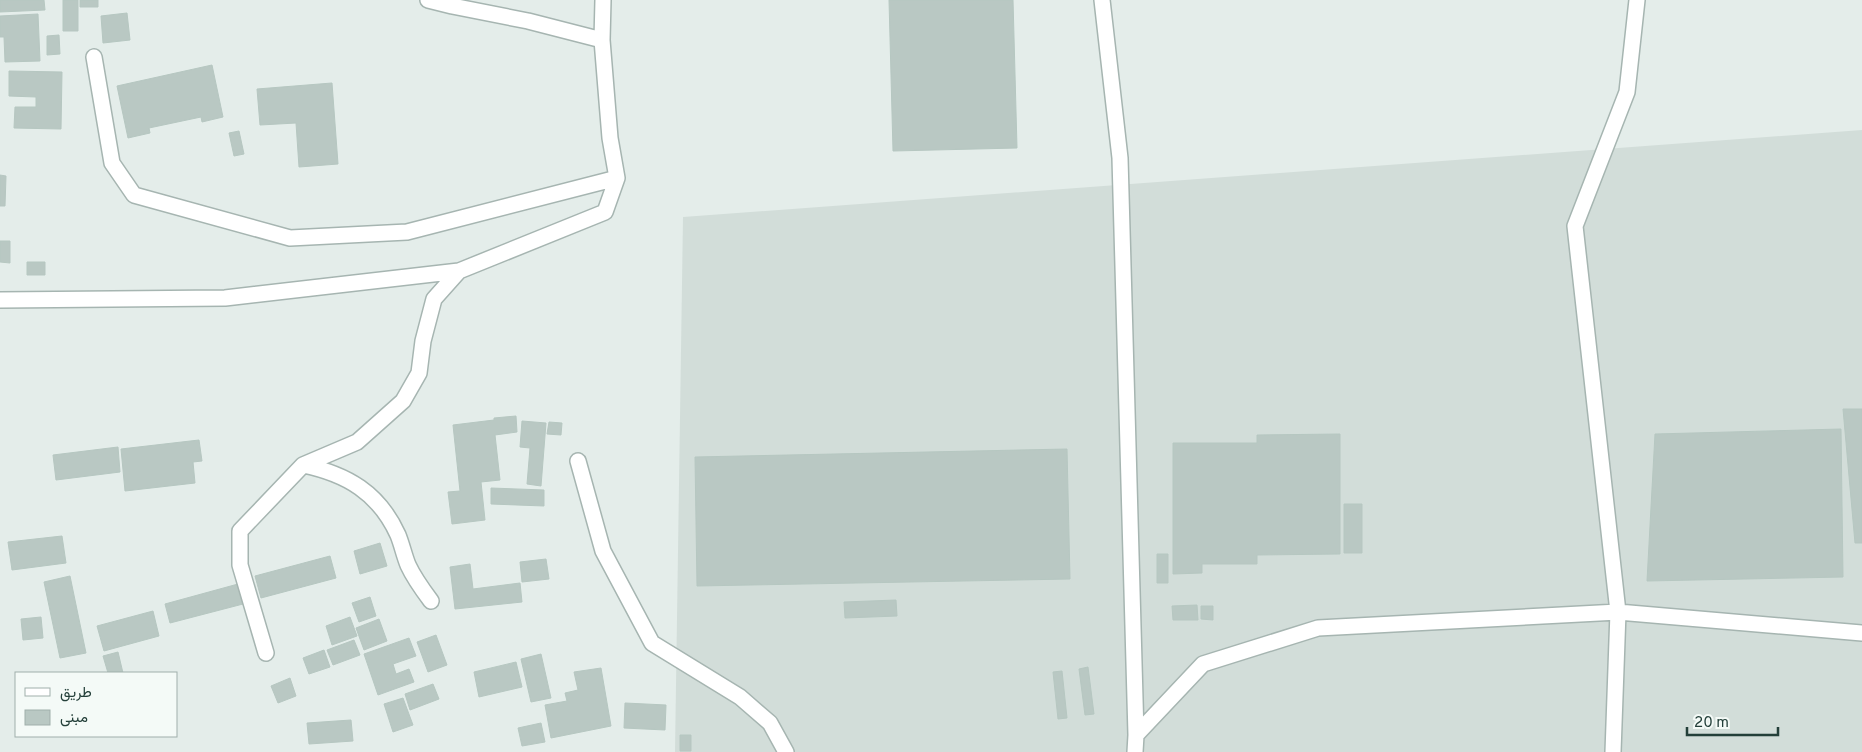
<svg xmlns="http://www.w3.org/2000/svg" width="1862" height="752" font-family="Overpass,Vazirmatn,sans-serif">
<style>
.built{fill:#d2ddd9}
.building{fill:#b9c8c3;stroke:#b6c7c1}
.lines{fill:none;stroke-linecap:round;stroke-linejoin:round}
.minor-casing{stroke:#a6b5b1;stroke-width:18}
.minor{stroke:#fff;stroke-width:15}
</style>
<rect width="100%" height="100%" fill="#e4edea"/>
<path class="built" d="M1862 130V752H675L683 217Z"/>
<path class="building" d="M0 0H44L45 10 0 12Z
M63 0H78V31H63Z
M80 0H98V7H80Z
M889 0H1013L1017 148 893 151Z
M127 13 130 40 103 43 101 16Z
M38 14 40 61 5 62 4 37H0V16Z
M59 35 60 54 47 55V36Z
M212 65 223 117 202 122 201 117 149 128 150 133 128 138 117 86Z
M9 71 62 72 61 129 14 128 15 107H36V97L9 96Z
M332 83 338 164 299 167 296 123 260 125 257 89Z
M239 131 244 154 234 156 229 133Z
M0 175 6 176 5 206H0Z
M0 241H10V263L0 262Z
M27 262H45V275H27Z
M1843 409H1862V543H1855Z
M516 416 517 432 495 435 500 480 481 482 485 520 452 524 448 492 460 491 453 425 494 420V418Z
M522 421 546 423 541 486 527 484 530 448 520 447Z
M549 422 562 423 561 435 547 434Z
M1841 429 1843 577 1647 581 1655 434Z
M1340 434V554L1257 555V564H1202V573L1173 574V443H1257V435Z
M199 440 202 461 193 462 195 483 125 491 121 449Z
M118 447 120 472 56 480 53 455Z
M1067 449 1070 579 697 586 695 457Z
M491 488 544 490V506L491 504Z
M1344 504H1362V553H1344Z
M62 536 66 563 12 570 8 542Z
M380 543 387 566 360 574 354 551Z
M1157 554H1168V583H1157Z
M330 556 336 578 261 598 255 576Z
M546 559 549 579 522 582 520 562Z
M470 564 473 589 520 583 522 602 455 609 450 567Z
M70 576 86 653 60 658 44 582Z
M238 584 243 604 170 623 165 604Z
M370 597 376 616 359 622 352 603Z
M896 600 897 616 845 618 844 602Z
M1197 605 1198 620H1173L1172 606Z
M1201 606H1213V620L1201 619Z
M153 611 159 636 104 651 97 626Z
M41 617 43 638 23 640 21 619Z
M350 617 357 636 332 645 326 626Z
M379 619 387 641 364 650 356 628Z
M436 635 447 665 428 672 417 642Z
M409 638 416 656 393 664 396 674 409 669 414 682 378 695 364 654Z
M354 640 360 655 333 665 327 650Z
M324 650 330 667 309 674 303 658Z
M118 652 123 673H108L103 656Z
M541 654 551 698 531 702 521 659Z
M516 662 522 687 479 697 474 672Z
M1088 667 1094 714 1085 715 1079 669Z
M601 668 611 726 551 738 545 705 567 701 565 693 578 690 574 672Z
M1062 671 1067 718 1058 719 1053 672Z
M290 678 296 696 278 703 271 686Z
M433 684 439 699 410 710 405 694Z
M403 698 413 725 393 732 384 704Z
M625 703 666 705 665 730 624 728Z
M351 720 353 741 309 744 307 723Z
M541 723 545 742 522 746 518 728Z
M680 735H691V751H680Z"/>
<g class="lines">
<g class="minor-casing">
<path id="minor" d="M428 0 452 6 528 21 602 40
M1102 0 1120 158 1136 735
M94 57 112 163 134 195 290 238 407 232 617 178
M0 300 225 298 459 271 605 212 617 178 610 138 602 40 603 0
M578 461 603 551 652 643 740 697 770 723 786 752
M303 465C347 474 379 493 398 535 402 545 404 555 408 565 414 578 422 589 431 601
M266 653 240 565V531L303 465 357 442 403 401 419 373 423 341 434 299 459 271
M1135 752 1136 735 1203 664 1318 628 1618 612 1862 633
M1613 752 1618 612 1575 226 1627 92 1637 0"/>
</g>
<use href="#minor" class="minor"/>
</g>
<rect x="15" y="672" width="162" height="65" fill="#f4faf7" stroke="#a0afab"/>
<rect x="25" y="688" width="25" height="8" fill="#ffffff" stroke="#a0afab"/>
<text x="60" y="697" font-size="15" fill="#233f39">طريق</text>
<rect x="25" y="710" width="25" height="15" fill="#b9c8c3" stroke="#a0afab"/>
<text x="60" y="722" font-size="15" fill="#233f39">مبنى</text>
<path d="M1687 727v8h91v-8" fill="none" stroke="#233f39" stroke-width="2.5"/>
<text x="1694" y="727" font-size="15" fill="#233f39" stroke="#f4faf7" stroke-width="4" paint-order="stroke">20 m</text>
</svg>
